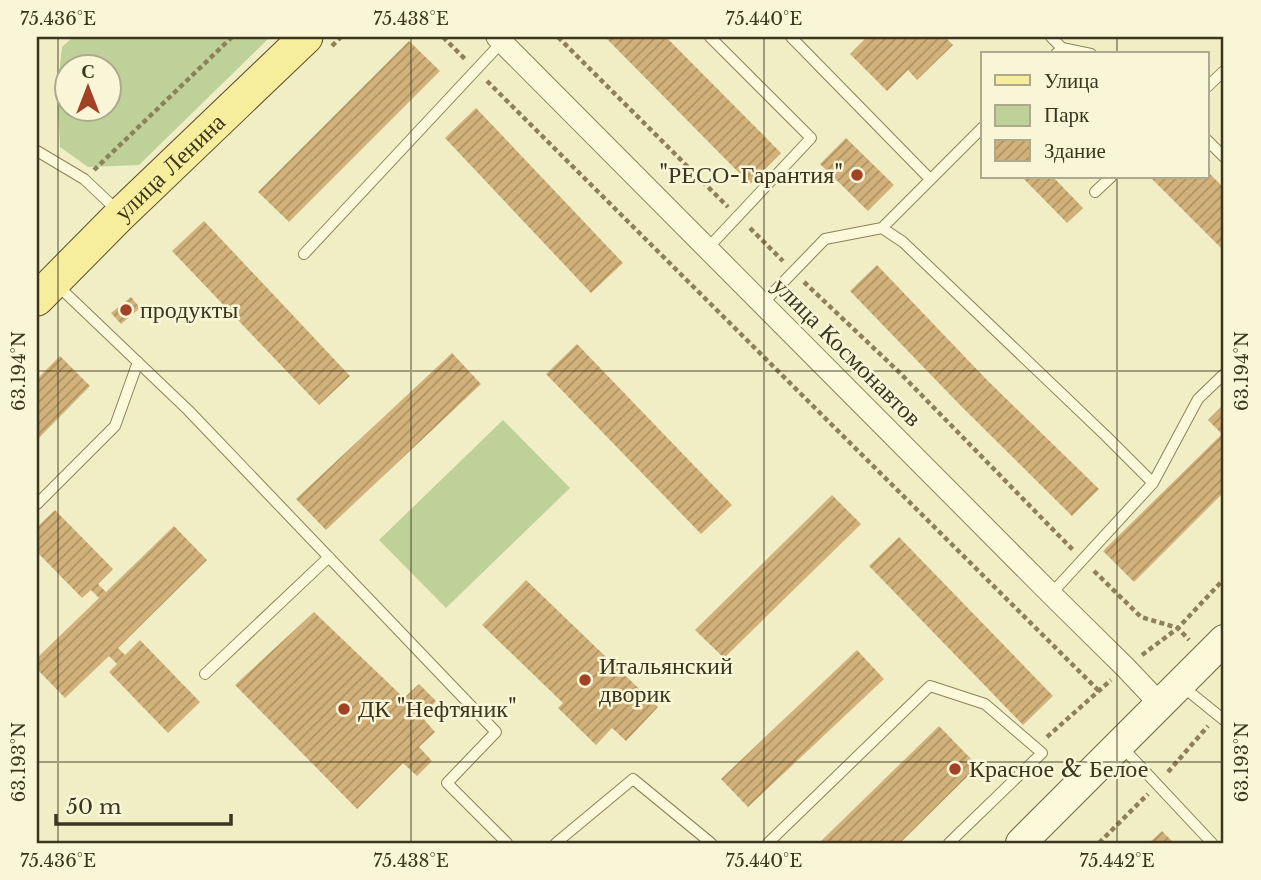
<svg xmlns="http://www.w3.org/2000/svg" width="1261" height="880" font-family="'Libre Baskerville',serif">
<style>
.green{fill:#bdd199;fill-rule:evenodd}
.building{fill:url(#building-hatch)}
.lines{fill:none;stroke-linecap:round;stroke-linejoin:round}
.lane-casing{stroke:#8e815a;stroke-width:12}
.street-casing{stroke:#8e815a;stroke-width:23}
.secondary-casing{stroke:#70623d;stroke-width:32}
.primary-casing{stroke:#5c4e2e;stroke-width:35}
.path{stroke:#8e815a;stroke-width:4.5;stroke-dasharray:5 3.5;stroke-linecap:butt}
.lane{stroke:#fbf9da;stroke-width:10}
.street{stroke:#fbf9da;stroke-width:21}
.secondary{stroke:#fbf9da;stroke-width:30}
.primary{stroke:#f6ee9c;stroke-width:33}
.ticks{fill:none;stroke:#3d351f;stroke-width:2;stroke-opacity:0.45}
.poi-dot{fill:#a14126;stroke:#f8f6d6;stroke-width:2.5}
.labels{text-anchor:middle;stroke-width:5;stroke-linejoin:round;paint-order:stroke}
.street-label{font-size:24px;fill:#3d351f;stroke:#f8f6d6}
.poi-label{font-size:24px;fill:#3d351f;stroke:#f8f6d6;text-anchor:start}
.neatline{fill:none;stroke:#3d351f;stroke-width:2.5}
.ticks-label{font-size:18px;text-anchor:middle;fill:#3d351f}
</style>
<defs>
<pattern id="building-hatch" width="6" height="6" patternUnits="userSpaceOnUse" patternTransform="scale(1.75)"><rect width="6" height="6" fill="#d2b27a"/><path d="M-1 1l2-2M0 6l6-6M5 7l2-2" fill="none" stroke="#ac9263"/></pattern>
</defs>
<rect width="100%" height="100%" fill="#f1eec6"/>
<path class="green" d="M73 37H270L139 165 88 167 60 147 57 92 62 47ZM66 66H108V108H66Z
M503 420 570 488 446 608 379 540Z"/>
<path class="building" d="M605 37H666L781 153 750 184Z
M867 37H945L953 45 917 80 908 70 887 91 850 54Z
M409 41 440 71 289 222 258 192Z
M476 108 623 263 591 293 445 138Z
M846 138 894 185 868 211 820 164Z
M1207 171 1224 188V251L1150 177H1207Z
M1022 177H1053L1083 208 1067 223Z
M204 221 350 376 319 405 172 251Z
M877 265 986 379 1099 489 1072 516 959 404 850 291Z
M131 297 140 308 121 324 111 313Z
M577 344 732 505 701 534 546 374Z
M452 353 481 384 326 530 296 499Z
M60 356 90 386 37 440V379Z
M1224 404V492L1134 582 1103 551 1222 434 1208 420Z
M832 495 861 524 724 658 695 630Z
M55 510 113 569 98 584 106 592 174 526 207 560 118 648 125 655 140 640 200 702 168 733 109 672 117 664 109 656 65 698 37 669V658L99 598 91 590 82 598 37 552V527Z
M899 537 1053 696 1023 725 869 566Z
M526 580 658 707 626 741 612 728 596 745 558 708 563 703 482 625Z
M314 612 404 698 419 684 436 701 422 717 435 732 419 747 432 761 417 776 403 763 357 809 235 685Z
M857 650 884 679 748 807 721 779Z
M939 726 978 766 900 843H819Z
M1162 831 1174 843H1149Z"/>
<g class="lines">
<g class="lane-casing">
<path id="lane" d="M791 37 930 179
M1051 37 1062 48
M1056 54 1062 48 1091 54
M1207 87 1224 71
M1207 140 1224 157
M37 151 84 179 119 212
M1095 192 1111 177
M882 228 903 242 1106 436 1153 483
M707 249 811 138 710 37
M304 254 502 42
M56 284 188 410 496 732 447 783 507 843
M762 304 825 239 882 228 983 127
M37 504 115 426 138 362
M1051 594 1153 483 1198 399 1224 374
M205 674 329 557
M1182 686 1224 720
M1122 747 1212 843
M556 843 633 779 711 843
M768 843 930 686 985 704 1042 753 949 843"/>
</g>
<g class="street-casing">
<path id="street" d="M497 37 1051 594 1126 668 1160 704"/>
</g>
<g class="secondary-casing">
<path id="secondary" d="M1021 843 1224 640"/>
</g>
<g class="primary-casing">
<g id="primary">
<path id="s1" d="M37 299 121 214 306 37"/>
</g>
</g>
<path class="path" d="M443 37 466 60
M558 37 728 207
M332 46 341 37
M487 81 1099 691
M94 170 232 37
M750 228 783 261
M804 282 899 372 1073 550
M1094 571 1141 617 1178 628 1189 640
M1142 655 1178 628 1224 579
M1047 737 1111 680
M1168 772 1208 726
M1099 843 1148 794"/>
<use href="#lane" class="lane"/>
<use href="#street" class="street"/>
<use href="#secondary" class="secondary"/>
<use href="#primary" class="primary"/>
</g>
<path class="ticks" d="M58 37V843M411 37V843M764 37V843M1117 37V54M1117 177V843M37 371H1224M37 762H1224"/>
<g class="poi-dot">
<circle cx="857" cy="175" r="7"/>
<circle cx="126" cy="310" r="7"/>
<circle cx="585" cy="680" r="7"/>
<circle cx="344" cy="709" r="7"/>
<circle cx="955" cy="769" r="7"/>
</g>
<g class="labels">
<g class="street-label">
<text dy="8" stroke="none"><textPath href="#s1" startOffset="187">улица Ленина</textPath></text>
<text transform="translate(847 352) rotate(45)" y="8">улица Космонавтов</text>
</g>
<g class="poi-label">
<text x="843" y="183" text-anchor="end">"РЕСО-Гарантия"</text>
<text x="140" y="318">продукты</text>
<text x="599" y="674">Итальянский<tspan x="599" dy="28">дворик</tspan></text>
<text x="358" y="717">ДК "Нефтяник"</text>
<text x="969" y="777">Красное &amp; Белое</text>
</g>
</g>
<rect width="1261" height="880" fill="none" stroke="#f8f6d6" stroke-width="77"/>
<rect x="981" y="52" width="228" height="126" fill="#f8f6d6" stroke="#ada98d" stroke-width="2"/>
<rect x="995" y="75" width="35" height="10" fill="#f6ee9c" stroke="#ada98d" stroke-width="2"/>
<text x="1044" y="88" font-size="21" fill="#3d351f">Улица</text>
<rect x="995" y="105" width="35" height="21" fill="#bdd199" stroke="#ada98d" stroke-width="2"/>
<text x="1044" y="122" font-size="21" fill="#3d351f">Парк</text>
<rect x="995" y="140" width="35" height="21" fill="url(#building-hatch)" stroke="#ada98d" stroke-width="2"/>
<text x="1044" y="158" font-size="21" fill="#3d351f">Здание</text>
<g transform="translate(88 88)"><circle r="33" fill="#f8f6d6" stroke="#ada98d" stroke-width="2"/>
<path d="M0-5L12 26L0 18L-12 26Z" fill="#a14126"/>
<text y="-10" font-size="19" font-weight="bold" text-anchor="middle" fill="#3d351f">С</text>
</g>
<path d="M56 814v10h175v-10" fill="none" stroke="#3d351f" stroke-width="3.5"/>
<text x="66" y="814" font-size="21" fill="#3d351f" stroke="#f8f6d6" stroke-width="5" paint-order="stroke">50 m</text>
<rect x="38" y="38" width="1184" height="804" class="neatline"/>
<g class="ticks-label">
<text x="58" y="25">75.436°E</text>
<text x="411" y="25">75.438°E</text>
<text x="764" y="25">75.440°E</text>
<text transform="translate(19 371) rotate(-90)" y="6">63.194°N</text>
<text transform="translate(1242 371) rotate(-90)" y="6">63.194°N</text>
<text transform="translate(19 762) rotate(-90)" y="6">63.193°N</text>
<text transform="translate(1242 762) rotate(-90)" y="6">63.193°N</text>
<text x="58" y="867">75.436°E</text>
<text x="411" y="867">75.438°E</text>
<text x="764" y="867">75.440°E</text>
<text x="1117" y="867">75.442°E</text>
</g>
</svg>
